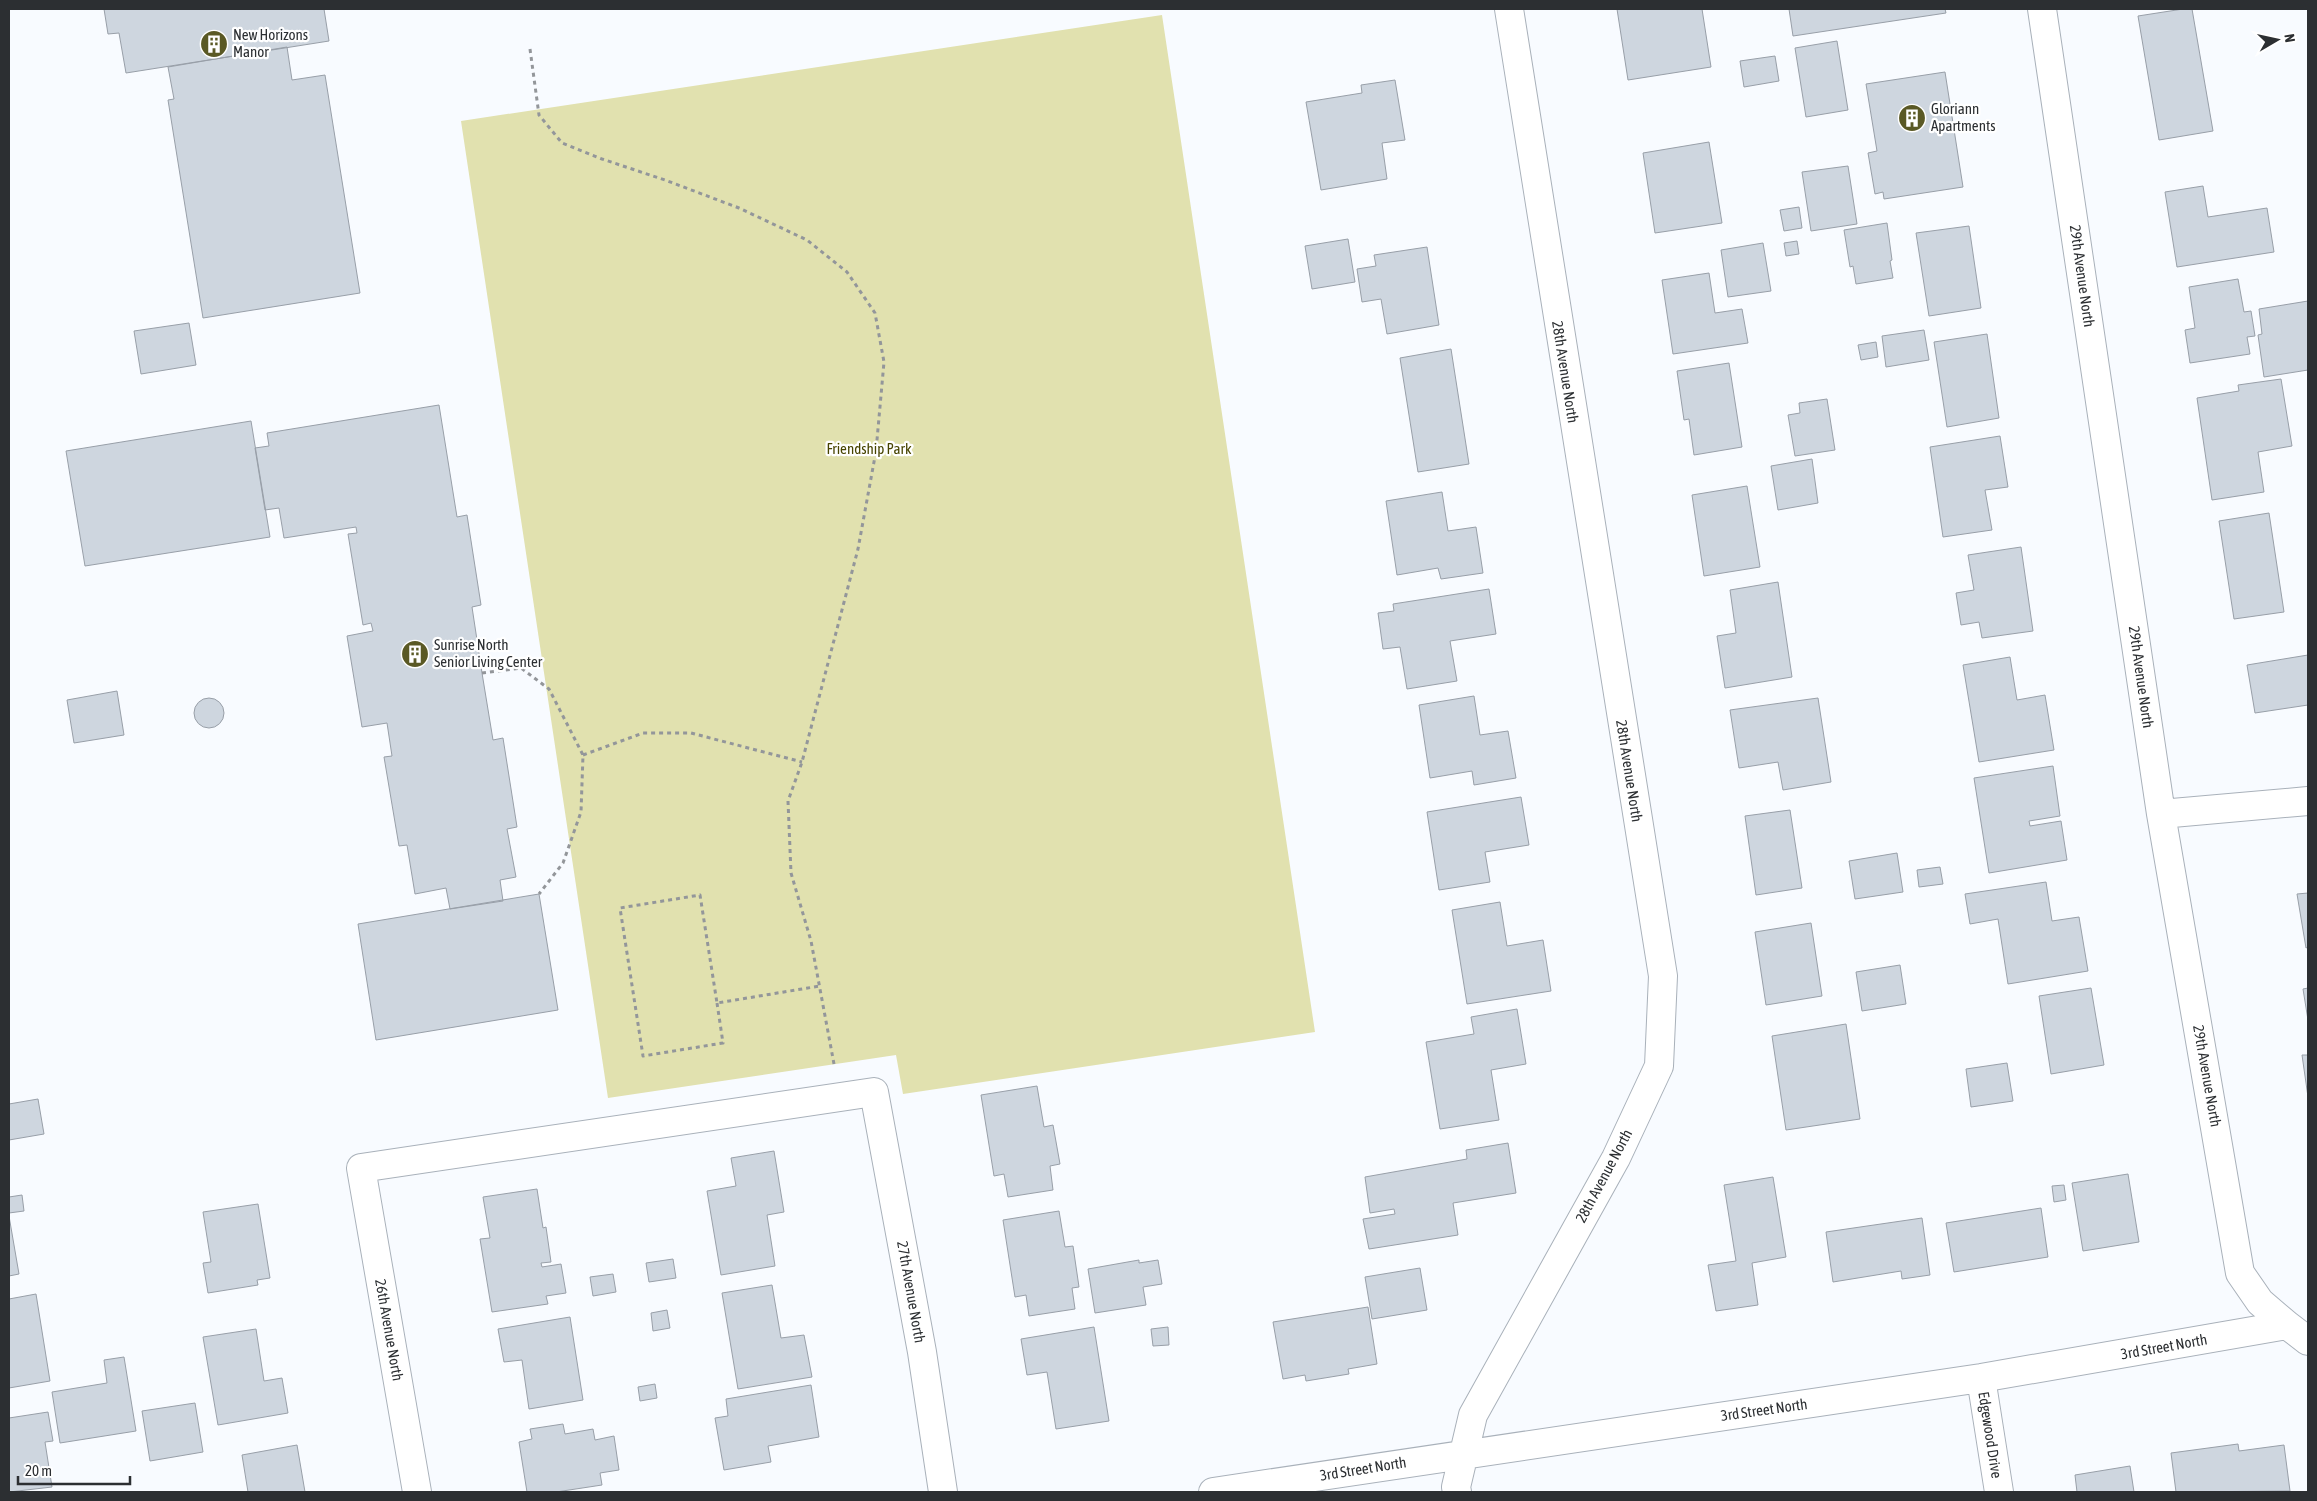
<svg xmlns="http://www.w3.org/2000/svg" width="2317" height="1501" font-family="'Asap Condensed',sans-serif">
<style>
.green{fill:#e1e1af}
.building{fill:#ced6df;stroke:#989fa8}
.lines{fill:none;stroke-linecap:round;stroke-linejoin:round}
.minor-casing{stroke:#a9b1ba;stroke-width:30}
.path{stroke:#93969a;stroke-width:3;stroke-dasharray:4 4;stroke-linecap:butt}
.minor{stroke:#fff;stroke-width:28}
.labels{text-anchor:middle;stroke-width:4.5;stroke-linejoin:round;paint-order:stroke}
.poi-label{font-size:15px;fill:#2c2f32;stroke:#fff;text-anchor:start}
.street-label{font-size:15px;fill:#2c2f32;stroke:#fff}
.park-label{font-size:15px;fill:#474400;stroke:#fff}
</style>
<rect width="100%" height="100%" fill="#f8fbff"/>
<path class="green" d="M1162 15 1315 1032 903 1094 896 1055 608 1098 461 121Z"/>
<path class="building" d="M104 9H324L329 41 126 73 119 33 108 34Z
M1617 9H1702L1711 67 1628 80Z
M1789 9H1945L1946 13 1793 36Z
M2183 9H2192L2213 131 2159 140 2138 16Z
M1837 41 1848 110 1806 117 1795 48Z
M287 47 292 80 325 75 360 293 203 318 168 100 174 99 168 67Z
M1775 56 1779 81 1744 87 1740 61Z
M1945 72 1963 187 1884 199 1883 192 1875 194 1868 153 1877 151 1866 84Z
M1395 80 1405 140 1382 143 1387 179 1321 190 1306 102 1362 93 1361 85Z
M1709 142 1722 223 1655 233 1643 153Z
M1848 166 1857 224 1811 231 1802 172Z
M2203 186 2208 217 2267 208 2274 252 2177 267 2165 192Z
M1799 207 1802 228 1784 231 1780 210Z
M1887 223 1892 260 1890 261 1893 278 1856 284 1853 266 1850 267 1844 230Z
M1969 226 1981 308 1929 316 1916 233Z
M1348 239 1355 282 1312 289 1305 246Z
M1797 241 1799 254 1786 256 1784 243Z
M1763 243 1771 291 1728 297 1721 250Z
M1427 247 1439 325 1387 334 1381 299 1362 302 1357 269 1376 266 1374 255Z
M1709 273 1715 313 1742 309 1748 343 1673 354 1662 280Z
M2238 279 2244 312 2251 311 2255 336 2247 337 2250 354 2190 363 2185 330 2195 328 2189 287Z
M2308 301V370L2264 377 2258 335 2262 334 2259 309Z
M189 323 196 365 141 374 134 331Z
M1924 330 1929 360 1886 367 1882 336Z
M1987 334 1999 418 1947 427 1934 342Z
M1876 342 1878 357 1861 360 1858 345Z
M1451 349 1469 464 1418 472 1400 358Z
M1729 363 1742 447 1694 455 1689 419 1684 420 1677 371Z
M2281 379 2292 446 2258 452 2264 492 2212 500 2197 398 2239 391 2238 385Z
M1827 399 1835 450 1795 456 1788 415 1800 413 1799 403Z
M439 405 457 517 467 515 481 605 472 607 482 673 493 740 503 738 517 827 507 829 516 877 500 880 503 901 450 909 446 888 415 894 407 845 399 846 384 757 392 756 387 723 362 727 347 636 373 631 371 623 363 625 348 534 357 533 356 527 284 538 279 508 265 510 255 448 269 446 267 433Z
M251 421 270 537 85 566 66 451Z
M2000 436 2008 487 1985 490 1992 530 1943 537 1930 447Z
M1812 459 1818 503 1778 510 1771 466Z
M1747 486 1760 567 1704 576 1692 495Z
M1442 492 1448 531 1476 527 1483 573 1441 579 1438 568 1397 575 1386 501Z
M2269 513 2284 612 2234 619 2219 521Z
M2021 547 2033 631 1982 638 1979 622 1961 625 1956 593 1974 590 1968 555Z
M1778 582 1792 677 1725 688 1717 636 1736 633 1730 590Z
M1489 589 1496 634 1450 641 1457 681 1407 689 1400 647 1383 649 1378 613 1394 611 1393 604Z
M2308 655V705L2255 713 2247 665Z
M2010 657 2017 700 2045 695 2054 750 1979 762 1963 665Z
M117 691 124 735 74 743 67 700Z
M1474 696 1480 735 1508 731 1516 778 1474 785 1472 771 1430 778 1419 705Z
M194 713a15 15 0 1 1 30 0a15 15 0 1 1-30 0Z
M1818 698 1831 782 1783 790 1778 762 1739 768 1730 710Z
M2053 766 2060 816 2029 821 2030 826 2061 821 2067 860 1989 873 1974 778Z
M1521 797 1529 845 1485 852 1490 882 1439 890 1427 812Z
M1790 810 1802 888 1756 895 1745 816Z
M1897 853 1903 892 1855 899 1849 861Z
M1940 867 1943 884 1919 887 1917 870Z
M2046 882 2052 921 2079 917 2088 971 2008 984 1998 919 1970 924 1965 894Z
M2308 893V947L2306 948 2297 894Z
M539 894 558 1010 376 1040 358 924Z
M1500 902 1507 946 1543 940 1551 991 1467 1004 1452 910Z
M1811 923 1822 996 1766 1005 1755 932Z
M1900 965 1906 1004 1862 1011 1856 972Z
M2091 988 2104 1065 2051 1074 2039 996Z
M2308 988V1020L2303 989Z
M1517 1009 1526 1064 1491 1070 1499 1120 1440 1129 1426 1042 1474 1034 1471 1017Z
M1846 1024 1860 1119 1786 1130 1772 1036Z
M2302 1055H2308V1097Z
M2007 1063 2013 1101 1971 1107 1966 1069Z
M1037 1086 1044 1127 1053 1125 1060 1164 1050 1166 1053 1190 1008 1197 1004 1174 994 1176 981 1095Z
M38 1099 44 1134 9 1140V1104Z
M1508 1143 1516 1193 1453 1203 1458 1235 1369 1249 1363 1219 1395 1214 1394 1209 1370 1213 1365 1177 1467 1159 1466 1150Z
M774 1151 784 1212 767 1215 775 1266 721 1275 707 1191 736 1186 731 1158Z
M2128 1174 2139 1242 2083 1251 2072 1183Z
M1773 1177 1786 1257 1752 1263 1758 1305 1716 1311 1708 1265 1736 1261 1724 1185Z
M2064 1185 2066 1200 2054 1202 2052 1186Z
M537 1189 543 1228 546 1227 551 1262 541 1263 542 1267 561 1264 566 1293 546 1296 548 1304 492 1312 480 1239 490 1238 483 1197Z
M22 1195 24 1211 9 1213V1197Z
M258 1204 270 1278 257 1280 258 1285 208 1293 203 1263 211 1262 203 1212Z
M2041 1208 2048 1257 1954 1272 1946 1223Z
M1059 1211 1065 1247 1073 1246 1079 1287 1072 1288 1075 1309 1029 1316 1026 1295 1015 1297 1003 1220Z
M9 1216 19 1274 9 1276Z
M1922 1218 1930 1275 1902 1279 1901 1271 1833 1282 1826 1232Z
M673 1259 676 1278 649 1282 646 1263Z
M1139 1260V1263L1158 1260 1162 1284 1143 1287 1146 1305 1095 1313 1088 1269Z
M1420 1268 1427 1310 1372 1319 1365 1277Z
M613 1274 616 1292 593 1296 590 1277Z
M772 1285 781 1338 804 1335 812 1377 738 1389 722 1293Z
M36 1294 50 1381 9 1388V1299Z
M1368 1307 1377 1364 1348 1369 1349 1374 1306 1381 1305 1375 1283 1379 1273 1322Z
M667 1310 670 1328 653 1331 651 1313Z
M570 1317 583 1400 529 1409 522 1360 504 1362 498 1329Z
M1094 1327 1109 1421 1056 1429 1047 1372 1027 1375 1021 1339Z
M1168 1327 1169 1345 1153 1346 1151 1329Z
M256 1329 264 1381 282 1378 288 1413 218 1425 203 1337Z
M124 1357 136 1431 60 1443 52 1392 107 1383 104 1360Z
M655 1384 657 1398 640 1401 638 1387Z
M811 1385 819 1437 768 1446 771 1462 724 1470 715 1418 728 1416 726 1399Z
M195 1403 203 1452 150 1461 142 1411Z
M48 1412 53 1441 45 1442 52 1487 9 1492V1418Z
M563 1424 565 1434 593 1429 595 1440 614 1436 619 1470 600 1473 602 1485 556 1492H527L519 1442 532 1439 530 1429Z
M2238 1444 2239 1451 2284 1445 2290 1491 2176 1492 2171 1453Z
M297 1445 305 1492H248L242 1455Z
M2130 1466 2134 1492H2077L2075 1475Z"/>
<g class="lines">
<g class="minor-casing">
<path id="minor" d="M2042 9 2161 814 2240 1273 2260 1302 2287 1325
M2161 814 2308 801
M1981 1378 1999 1492
M417 1492 361 1168 874 1092 922 1352 943 1492
M1213 1492 1981 1378 2287 1325 2308 1341
M1457 1492 1456 1487 1473 1415 1616 1158 1659 1066 1663 976 1509 9"/>
</g>
<path class="path" d="M530 49 539 115 562 143 602 159 665 180 739 208 807 240 847 272 875 313 884 362 876 451 858 549 802 762 788 801 791 873 811 941 834 1064
M482 673 521 668 549 689 583 755 581 812 563 863 539 894
M583 755 643 733H691L802 762
M717 1003 723 1043 643 1056 620 908 700 895 717 1003 820 986"/>
<use href="#minor" class="minor"/>
</g>
<defs>
<g id="building-disc" transform="scale(1.4375)"><circle r="9.5" fill="#5a5925" stroke="#fff"/><path d="M-4-6H4V6H1V3H-1V6H-4ZM-2.5-4.3h1.7v1.8h-1.7ZM.8-4.3h1.7v1.8H.8ZM-2.5-1h1.7V.8h-1.7ZM.8-1h1.7V.8H.8Z" fill="#fff"/></g>
</defs>
<g fill-rule="evenodd">
<use href="#building-disc" x="214" y="44"/>
<use href="#building-disc" x="1912" y="118"/>
<use href="#building-disc" x="415" y="654"/>
</g>
<g class="labels">
<g class="poi-label">
<text x="233" y="40">New Horizons<tspan x="233" dy="17">Manor</tspan></text>
<text x="1931" y="114">Gloriann<tspan x="1931" dy="17">Apartments</tspan></text>
<text x="434" y="650">Sunrise North<tspan x="434" dy="17">Senior Living Center</tspan></text>
</g>
<g class="street-label">
<text transform="translate(2082 276) rotate(82)" y="5">29th Avenue North</text>
<text transform="translate(1565 372) rotate(81)" y="5">28th Avenue North</text>
<text transform="translate(2141 677) rotate(82)" y="5">29th Avenue North</text>
<text transform="translate(1629 771) rotate(81)" y="5">28th Avenue North</text>
<text transform="translate(2207 1076) rotate(80)" y="5">29th Avenue North</text>
<text transform="translate(1604 1176) rotate(-62)" y="5">28th Avenue North</text>
<text transform="translate(911 1292) rotate(80)" y="5">27th Avenue North</text>
<text transform="translate(389 1330) rotate(80)" y="5">26th Avenue North</text>
<text transform="translate(2164 1347) rotate(-10)" y="5">3rd Street North</text>
<text transform="translate(1764 1410) rotate(-8)" y="5">3rd Street North</text>
<text transform="translate(1990 1435) rotate(81)" y="5">Edgewood Drive</text>
<text transform="translate(1363 1469) rotate(-9)" y="5">3rd Street North</text>
</g>
<g class="park-label">
<text x="869" y="454">Friendship Park</text>
</g>
</g>
<rect width="2317" height="1501" fill="none" stroke="#2c2f32" stroke-width="20"/>
<g transform="translate(2277 40) rotate(81)" stroke="#ffffff" stroke-width="4" paint-order="stroke">
<path d="M0-4L9 19L0 12L-9 19Z" fill="#2c2f32"/>
<text y="-8" font-size="14" font-weight="bold" text-anchor="middle" fill="#2c2f32">N</text>
</g>
<path d="M18 1476v8h112v-8" fill="none" stroke="#2c2f32" stroke-width="2.5"/>
<text x="25" y="1476" font-size="15" fill="#2c2f32" stroke="#ffffff" stroke-width="4" paint-order="stroke">20 m</text>
</svg>
